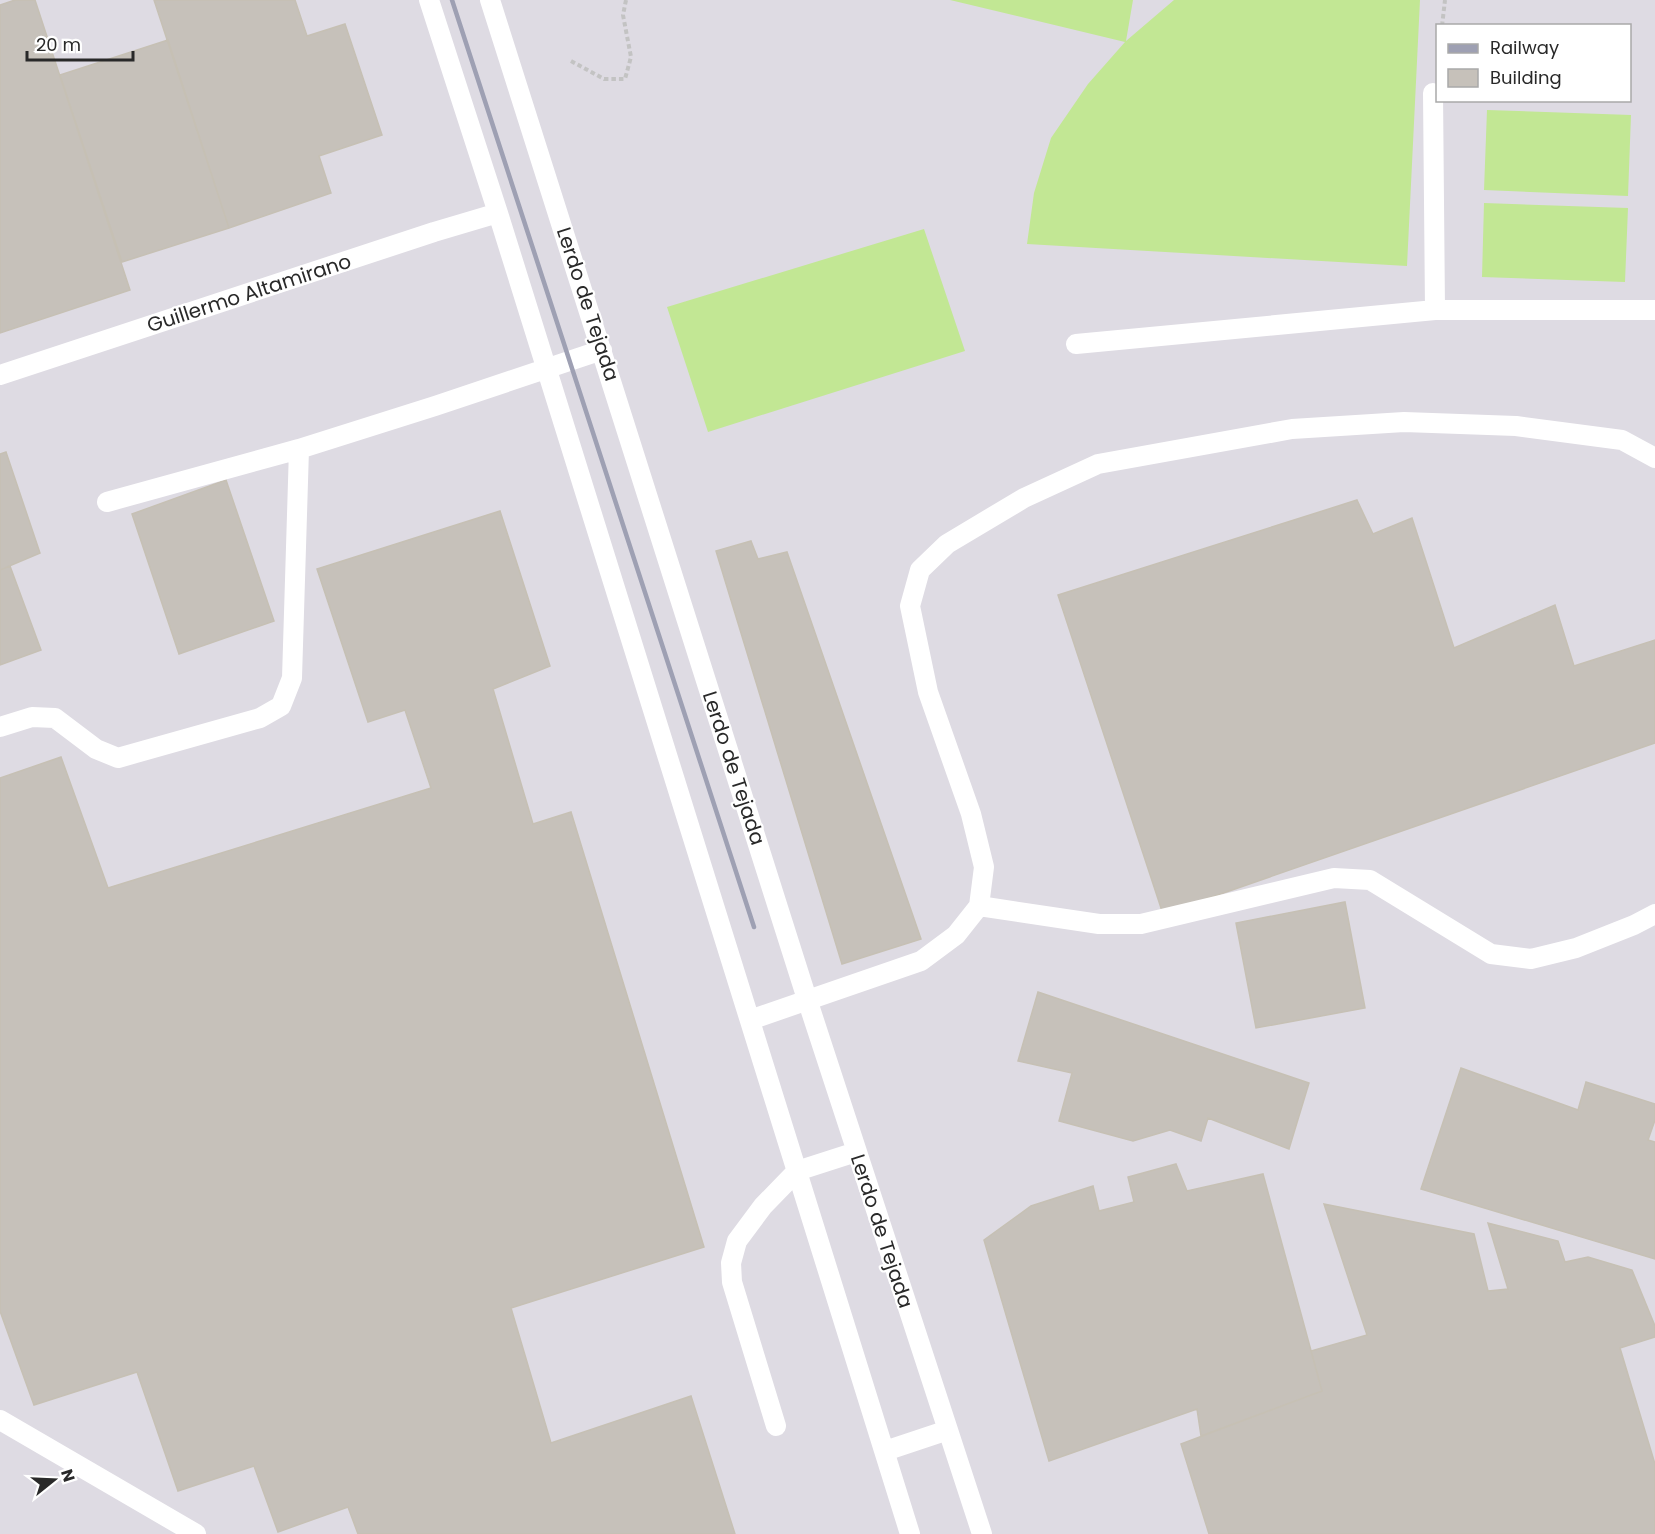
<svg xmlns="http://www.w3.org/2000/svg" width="1655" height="1534" font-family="Poppins,sans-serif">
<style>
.industrial{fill:#dedbe3;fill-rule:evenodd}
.pitch{fill:#c2e794}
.building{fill:#c6c1ba;stroke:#c6c0b4;stroke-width:1.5}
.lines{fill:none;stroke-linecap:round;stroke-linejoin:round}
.path{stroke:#c3c3c3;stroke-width:4;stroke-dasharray:4.5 3;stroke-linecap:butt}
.lane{stroke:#fff;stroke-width:20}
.rail{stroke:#9ea0b3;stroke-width:4.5}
.labels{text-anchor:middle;stroke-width:4.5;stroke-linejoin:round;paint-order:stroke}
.street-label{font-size:20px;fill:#292929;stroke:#fff}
</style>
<rect width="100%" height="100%" fill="#ebe4db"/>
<path class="industrial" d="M0 0H1655V1534H0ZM1438 26H1630V100H1438Z"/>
<path class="pitch" d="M950 0H1133L1126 41 1174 0H1420L1407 266 1027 244 1034 193 1051 138 1088 84 1125 42Z
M1487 110 1631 115 1628 196 1484 190Z
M1484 203 1628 208 1625 282 1482 277Z
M924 229 965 351 708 432 667 307Z"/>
<path class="building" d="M15 0H35L130 290 0 333V5Z
M154 0H295L307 36 345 24 382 135 319 156 331 193 229 228Z
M168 40 229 228 122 262 60 75Z
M6 452 40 553 0 570V454Z
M226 480 274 621 179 654 132 514Z
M1357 500 1373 534 1412 518 1454 648 1555 605 1574 666 1655 640V743L1163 914 1058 595Z
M500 511 550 666 493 689 533 824 571 812 704 1247 511 1308 551 1443 691 1396 735 1534H358L348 1507 278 1532 254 1466 178 1491 137 1372 34 1405 0 1311V778L61 757 108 888 431 788 405 710 368 722 317 569Z
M751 541 758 559 787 552 921 939 842 964 716 551Z
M10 566 41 650 0 665V570Z
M1345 902 1365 1008 1256 1028 1236 923Z
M1038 992 1309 1083 1289 1149 1208 1118 1201 1141 1170 1130 1133 1141 1059 1121 1072 1073 1018 1061Z
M1461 1068 1578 1110 1586 1082 1655 1104V1120L1648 1140 1655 1142V1259L1421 1189Z
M1176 1164 1187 1191 1263 1174 1322 1391 1201 1436 1197 1409 1049 1461 984 1240 1031 1206 1093 1186 1099 1211 1134 1202 1128 1177Z
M1324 1204 1474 1234 1488 1291 1508 1289 1488 1223 1558 1241 1565 1262 1588 1257 1632 1270 1655 1326V1337L1620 1348 1655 1464V1534H1209L1181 1444 1322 1391 1311 1351 1367 1335Z"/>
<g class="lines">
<path class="path" d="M1442 26 1445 0
M571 61 604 79H625L631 57 623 15 626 0"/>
<path class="lane" d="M429 0 498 213 910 1534
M490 0 807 999 982 1534
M1433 93 1435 310
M1076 344 1435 310H1655
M0 375 434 232 498 213
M107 502 299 449
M0 727 32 717 55 718 96 749 118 758 260 718 281 706 292 678 299 449 435 406 602 350
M979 906 1099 924H1141L1334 878 1370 880 1491 954 1531 959 1576 948 1634 925 1655 914
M750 1020 921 961 956 935 979 906 984 867 971 814 928 692 910 606 920 570 947 544 1024 498 1098 464 1292 429 1404 422 1516 426 1622 440 1655 458
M0 1420 196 1534
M776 1426 732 1282 731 1263 737 1241 763 1206 797 1171 856 1152
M885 1451 948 1430"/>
<path class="rail" d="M452 0 754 927"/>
</g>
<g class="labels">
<g class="street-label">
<text transform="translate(249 293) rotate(-18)" y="7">Guillermo Altamirano</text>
<text transform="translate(588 304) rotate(72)" y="7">Lerdo de Tejada</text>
<text transform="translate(734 768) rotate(72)" y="7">Lerdo de Tejada</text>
<text transform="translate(882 1231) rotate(72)" y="7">Lerdo de Tejada</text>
</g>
</g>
<rect x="1436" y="24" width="195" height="78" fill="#ffffff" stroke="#a9a9a9" stroke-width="1.5"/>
<rect x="1448" y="44" width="30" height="9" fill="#9ea0b3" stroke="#a9a9a9" stroke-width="1.5"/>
<text x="1490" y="54" font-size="18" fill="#292929">Railway</text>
<rect x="1448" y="69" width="30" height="18" fill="#c6c1ba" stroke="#a9a9a9" stroke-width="1.5"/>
<text x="1490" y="84" font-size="18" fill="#292929">Building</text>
<g transform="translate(54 1480) rotate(72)" stroke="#ffffff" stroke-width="4.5" paint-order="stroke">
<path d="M0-4.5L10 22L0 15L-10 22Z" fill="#292929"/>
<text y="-9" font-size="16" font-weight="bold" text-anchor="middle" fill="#292929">N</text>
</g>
<path d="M27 51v9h106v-9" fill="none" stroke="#292929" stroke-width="3"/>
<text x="36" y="51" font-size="18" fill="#292929" stroke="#ffffff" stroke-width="4.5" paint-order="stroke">20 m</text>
</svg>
